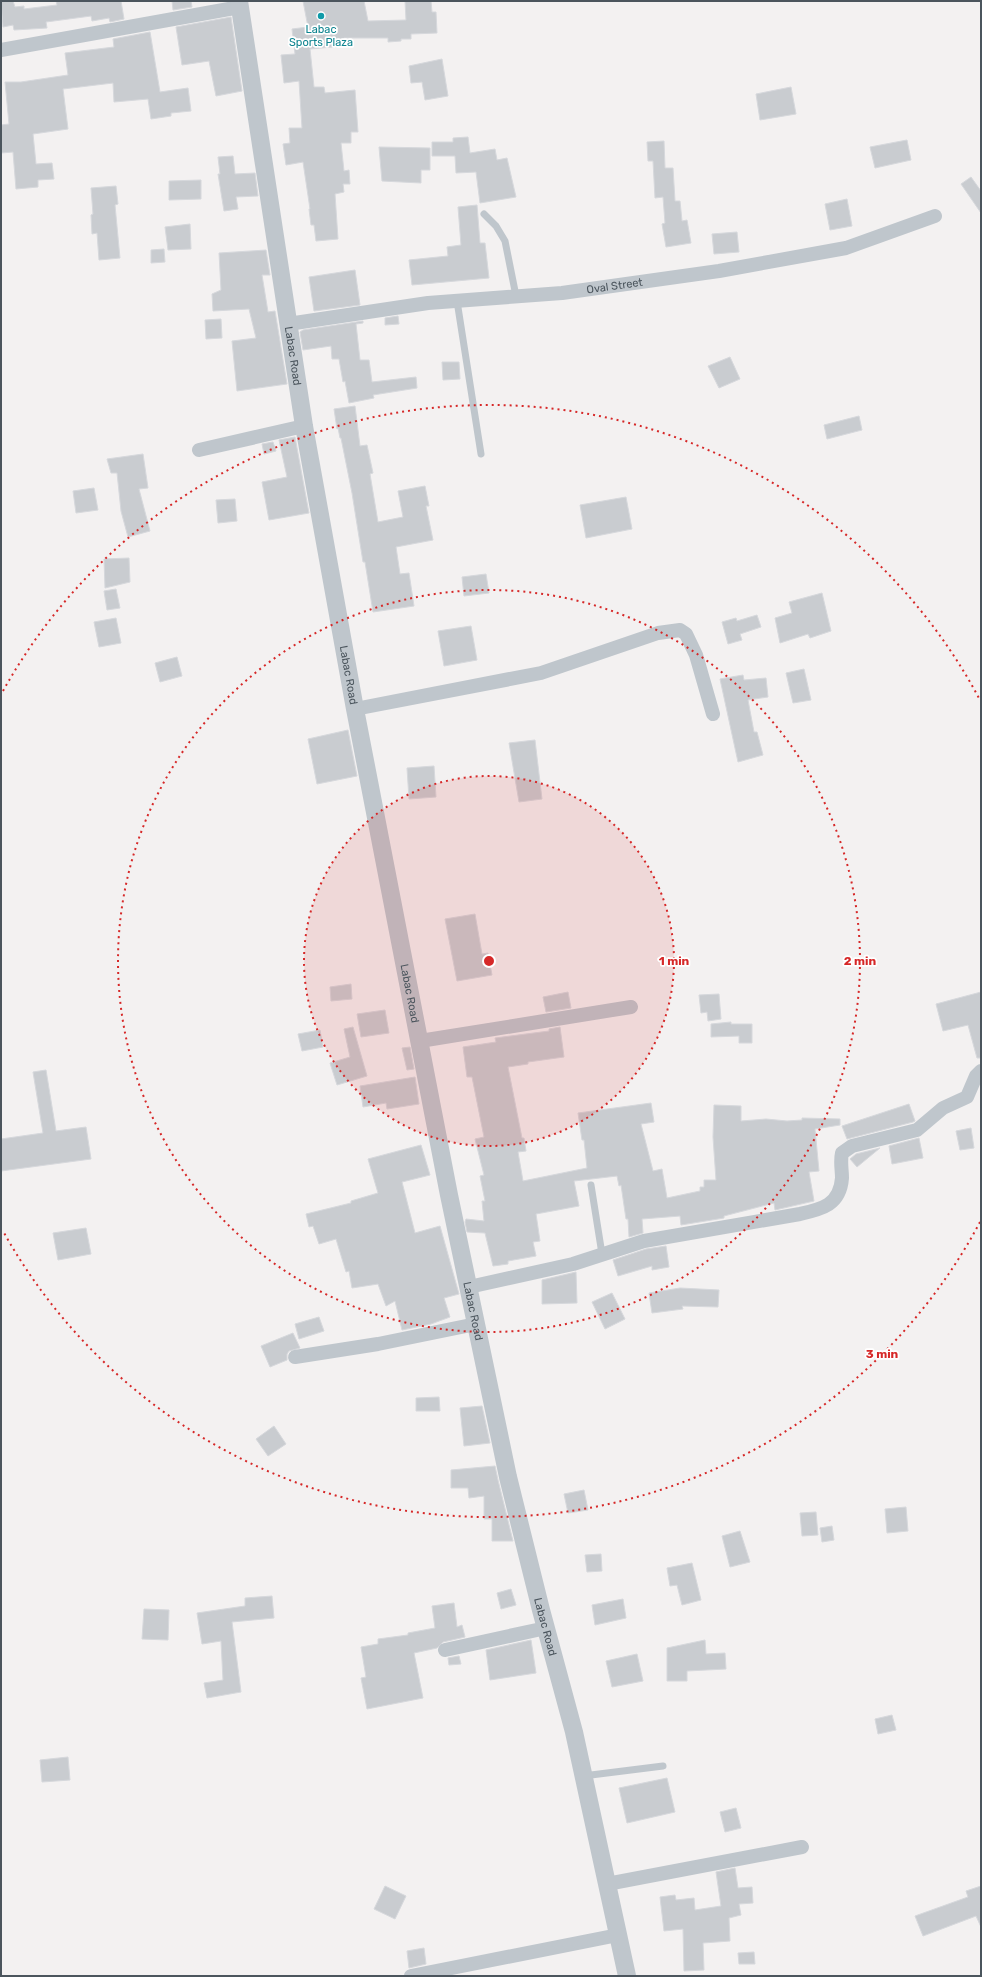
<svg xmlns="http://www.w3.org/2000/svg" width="982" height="1977" font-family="Rubik,sans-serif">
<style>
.building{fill:#c9ccd0;stroke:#d6d8dc}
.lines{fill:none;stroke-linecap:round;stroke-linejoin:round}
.service{stroke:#bfc6cc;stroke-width:7}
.minor{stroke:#bfc6cc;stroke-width:14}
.tertiary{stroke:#bfc6cc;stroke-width:18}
.ring{fill:none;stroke:#d62828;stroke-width:2;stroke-dasharray:2 4}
.culture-dot{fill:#0f9aa8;stroke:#fff;stroke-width:1.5}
.labels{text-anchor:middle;stroke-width:3.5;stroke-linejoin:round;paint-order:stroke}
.culture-label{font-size:11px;fill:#0d838f;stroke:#fff}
.street-label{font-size:11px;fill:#4b555d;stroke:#fff}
.centre{fill:#d62828;stroke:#fff;stroke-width:2}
.ring-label{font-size:12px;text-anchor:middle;font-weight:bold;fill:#d62828;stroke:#fff;stroke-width:3.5;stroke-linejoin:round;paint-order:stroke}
</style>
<rect width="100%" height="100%" fill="#f3f1f1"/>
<path class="building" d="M1 1H13L15 7 24 6V9L57 5 56 1H121L124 19 110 22 109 18 92 21 91 16 46 22 47 28 14 30 13 25 3 27Z
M172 1H191L192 7 173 10Z
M303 1H364L368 21 406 20 405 1H431L432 12H436L437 33 411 34V39H401V41L388 42V38H344V46L310 49 314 87H324L325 93 355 90 358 132H351V143H341L344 171 349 170 350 184H343L344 192 335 194 338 239 316 241 314 225H311L309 209H310L303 162 286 165 283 144 290 143 289 128H302L299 81 284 83 281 55 295 54 292 29 308 27Z
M231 17 242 91 216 96 209 61 182 65 176 27Z
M150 32 160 92 188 88 191 111 171 113V116L151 119 148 99 114 102 113 83 63 89 68 129 33 134 36 164 52 163 54 179 38 180V187L16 189 13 152 1 153V125L9 124 5 82H21L68 75 65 53 114 47 113 39Z
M442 59 448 96 425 100 422 82 411 83 409 66Z
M791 87 796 114 760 120 756 94Z
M468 137 470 153 495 149 497 160 507 158 516 197 480 203 476 172 456 173 455 156H432V142H453V138Z
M907 140 911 160 875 168 870 147Z
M664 141 665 168H673L675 201H680L682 221 687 220 691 243 666 247 662 224 665 223 663 197 655 198 653 161H648L647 142Z
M379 147 430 148V170H421V183L382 181Z
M233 156 235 174 255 173 258 196 236 197 238 209 224 211 218 174H220L218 157Z
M971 177 981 191V213L961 184Z
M201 180V199L169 200V181Z
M116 186 118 204 115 205 120 258 99 260 97 233 92 234 91 215 93 214 91 188Z
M847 199 852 226 830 230 825 204Z
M477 205 480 243H485L489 278 412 285 409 260 448 256 447 247 461 245 458 207Z
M190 224 191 249 168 250 165 227Z
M737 232 739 252 714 254 712 234Z
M164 249 165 262 151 263V250Z
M266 250 270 275H262L268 312 275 311 287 384 237 391 232 341 256 338 249 309 213 311 212 294 221 290 219 253Z
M355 270 360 305 314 311 309 277Z
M398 316 399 324 385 325V318Z
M221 319 222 338 206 339 205 320Z
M363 321V323L356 324 360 360H369L372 382 416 377 417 388 373 395 374 398 349 403 345 381 343 382 339 359H332L331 346 303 350 300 332 303 330Z
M730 357 740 379 719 388 708 366Z
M442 362H459L460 379 443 380Z
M355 406 360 446 367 445 373 473 370 474 378 522 403 517 398 491 425 486 429 506H426L433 540 396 547 400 574 409 573 414 606 373 612 365 562H363L352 493 341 438H340L338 428 337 429 334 409Z
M859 416 862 430 827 439 824 425Z
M295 437 309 513 269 520 262 482 287 477 279 440Z
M273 442 276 451 264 454 262 444Z
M143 454 148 488 139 489 150 531 128 537 121 511 117 473H111L107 459Z
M94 488 98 510 76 513 73 491Z
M626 497 632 529 586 538 580 505Z
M235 499 237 521 218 523 216 500Z
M129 558 130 582 105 588 104 559Z
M486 574 489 593 464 596 462 577Z
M116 589 120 608 107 610 104 591Z
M822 593 831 631 810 638 808 634 780 643 775 618 792 613 789 602Z
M757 615 761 627 740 634 742 640 728 644 722 622 736 618 737 621Z
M116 618 121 643 99 647 94 622Z
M471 626 477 660 444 666 438 631Z
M177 657 182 676 160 682 155 663Z
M804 669 811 700 793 703 786 673Z
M743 675 744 680 766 678 768 697 748 700 754 732H757L763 755 738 762 720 679Z
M348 730 357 776 317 784 308 739Z
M535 740 542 799 519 802 509 743Z
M434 766 436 797 409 799 407 768Z
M475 914 482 954 488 953 492 975 457 981 445 919Z
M351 984 352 999 331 1001 330 987Z
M568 992 571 1008 546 1012 543 997Z
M981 992V1058H977L968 1025 943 1031 936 1004Z
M719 994 721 1019 708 1021 707 1012 701 1013 699 995Z
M385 1010 389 1033 361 1037 357 1014Z
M731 1022V1024H752V1043H739V1036L711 1037V1024Z
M353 1027 367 1076 337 1085 330 1063 350 1057 344 1029Z
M560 1027 564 1057 528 1062V1064L508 1067 522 1138H524L526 1151 518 1152 523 1181 587 1168 584 1140H582L578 1113 651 1103 654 1122 641 1124 653 1171 662 1169 667 1198 700 1191V1187H704V1180H716L713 1137 714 1105 741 1106V1121L766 1119 787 1121 802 1120V1118L840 1119V1125L815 1129 819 1171 809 1172 814 1201 775 1210 774 1203 724 1216V1218L681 1225 680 1216 642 1219 643 1233 629 1237 628 1219H626L621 1185 619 1186 617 1176 574 1181 579 1206 536 1214 540 1241 533 1242 536 1256 508 1261V1264L493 1266 485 1233 467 1232 465 1222 466 1219 484 1221 482 1201H485L480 1176 484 1175 475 1139 484 1137 472 1077H467L463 1047 496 1042 495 1038 549 1031V1029Z
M320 1030 323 1047 302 1051 298 1034Z
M410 1047 414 1069 407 1070 402 1048Z
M46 1070 56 1131 86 1127 91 1159 1 1171V1139L43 1133 33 1072Z
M415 1077 419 1104 387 1109 386 1103 363 1107 360 1086Z
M909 1104 915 1121 913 1122 847 1139 842 1126Z
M971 1128 974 1148 960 1150 956 1131Z
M919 1138 923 1158 892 1164 889 1146Z
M421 1145 430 1175 402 1182 415 1233 440 1226 459 1294 444 1298 450 1317 431 1324 402 1330 395 1301 386 1306 378 1284 352 1288 349 1271 346 1272 336 1239 319 1244 313 1226 309 1227 306 1214 351 1203V1201L378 1193 368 1159Z
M880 1148 857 1167 850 1159 856 1154Z
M86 1228 91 1254 58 1260 53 1233Z
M666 1246 669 1267 652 1270V1266L618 1276 613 1260 646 1249Z
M576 1272 577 1303 542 1304V1280Z
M680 1288 719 1290 718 1307 682 1306 683 1309 652 1313 649 1293Z
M612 1293 625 1319 605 1329 592 1302Z
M319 1317 324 1331 299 1339 295 1324Z
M293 1333 300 1348 289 1351 287 1354V1360L270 1367 261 1346Z
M439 1397 440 1411H416V1398Z
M482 1406 490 1443 464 1446 460 1408Z
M274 1426 286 1444 268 1456 256 1439Z
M495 1466 498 1480 513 1541H492V1519H484V1496L469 1498 468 1488H451V1470Z
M584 1490 588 1510 568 1513 564 1494Z
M906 1507 908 1531 887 1533 885 1509Z
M816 1512 818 1535 802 1536 800 1513Z
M832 1526 834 1540 822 1542 820 1528Z
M740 1531 750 1562 730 1567 722 1536Z
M601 1554 602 1571 587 1572 585 1555Z
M692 1563 701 1600 682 1605 677 1585 670 1586 667 1568Z
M511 1589 516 1605 501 1609 497 1593Z
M272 1596 274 1618 232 1622 241 1692 207 1698 204 1683 223 1680 221 1641 202 1644 197 1613 245 1606V1598Z
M623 1599 626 1618 595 1625 592 1605Z
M454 1603 457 1627 462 1625 465 1637 443 1642 437 1648 414 1653 423 1698 367 1709 361 1678 366 1677 361 1647 378 1644V1639L408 1635V1633L435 1628 432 1606Z
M144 1609 169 1610 168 1640 142 1639Z
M531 1640 536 1673 490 1680 486 1650Z
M705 1640 706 1654 725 1653 726 1669 687 1671V1681H667V1648Z
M637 1654 643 1681 612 1687 606 1661Z
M459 1656 461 1664 449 1665 448 1658Z
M892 1715 896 1730 878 1734 875 1719Z
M68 1757 70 1780 42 1782 40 1760Z
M667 1778 675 1812 627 1823 619 1788Z
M736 1808 741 1828 725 1832 720 1812Z
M735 1868 738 1888 752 1887 753 1903 739 1904 741 1915 729 1918 730 1941 703 1943 704 1970 684 1971 683 1929 664 1931 660 1897 675 1895 676 1900 694 1898 695 1910 721 1906 716 1872Z
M385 1886 406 1896 395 1919 374 1909Z
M981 1886V1927L976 1916 923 1936 915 1916 968 1897 966 1891Z
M424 1948 426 1964 409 1968 407 1951Z
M754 1952 755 1964H739L738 1953Z"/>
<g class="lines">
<path class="service" d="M484 214 496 226 505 241 516 296
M457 301 481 454
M591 1185 602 1254
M583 1776 663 1766"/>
<g class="minor">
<path d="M1 50 240 7"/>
<path id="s1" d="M288 324 428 303 562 293 719 271 846 248 935 216"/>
<path d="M199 450 304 426"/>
<path d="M355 709 541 673 658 633 680 630 686 634 696 655 713 714"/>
<path d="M420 1041 631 1007"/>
<path d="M469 1287 573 1264 644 1241 800 1214C822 1209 840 1205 842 1178 842 1169 840 1162 842 1153L852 1146 917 1130 943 1108 967 1097 976 1076 981 1071"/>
<path d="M295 1357 378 1344 476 1324"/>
<path d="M445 1650 546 1628"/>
<path d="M607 1884 802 1847"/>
<path d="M411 1976 618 1935"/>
</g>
<path class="tertiary" id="s2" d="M239 1 304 426 355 709 449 1195 508 1477 541 1610 574 1732 627 1976"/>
</g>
<circle cx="489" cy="961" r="185" fill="#d62828" fill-opacity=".12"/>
<g class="ring">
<circle cx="489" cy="961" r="185"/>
<circle cx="489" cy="961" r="371"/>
<path d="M980 1222A556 556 0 0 1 3 1231M3 691A556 556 0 0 1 980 700"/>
</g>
<circle class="culture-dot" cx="321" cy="16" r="4"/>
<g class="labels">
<g class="culture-label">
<text x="321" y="33">Labac<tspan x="321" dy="13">Sports Plaza</tspan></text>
</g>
<g class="street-label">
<text dy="4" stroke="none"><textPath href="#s1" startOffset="329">Oval Street</textPath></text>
<text dy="4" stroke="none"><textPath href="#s2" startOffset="359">Labac Road</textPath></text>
<text dy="4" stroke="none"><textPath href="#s2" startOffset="683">Labac Road</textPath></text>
<text dy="4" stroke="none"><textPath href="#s2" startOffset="1007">Labac Road</textPath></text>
<text dy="4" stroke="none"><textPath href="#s2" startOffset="1331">Labac Road</textPath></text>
<text dy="4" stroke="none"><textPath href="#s2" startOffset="1655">Labac Road</textPath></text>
</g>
</g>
<circle cx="489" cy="961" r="6" class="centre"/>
<g class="ring-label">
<text x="674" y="965">1 min</text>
<text x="860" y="965">2 min</text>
<text x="882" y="1358">3 min</text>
</g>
<rect width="982" height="1977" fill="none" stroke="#4b555d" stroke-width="4"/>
</svg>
